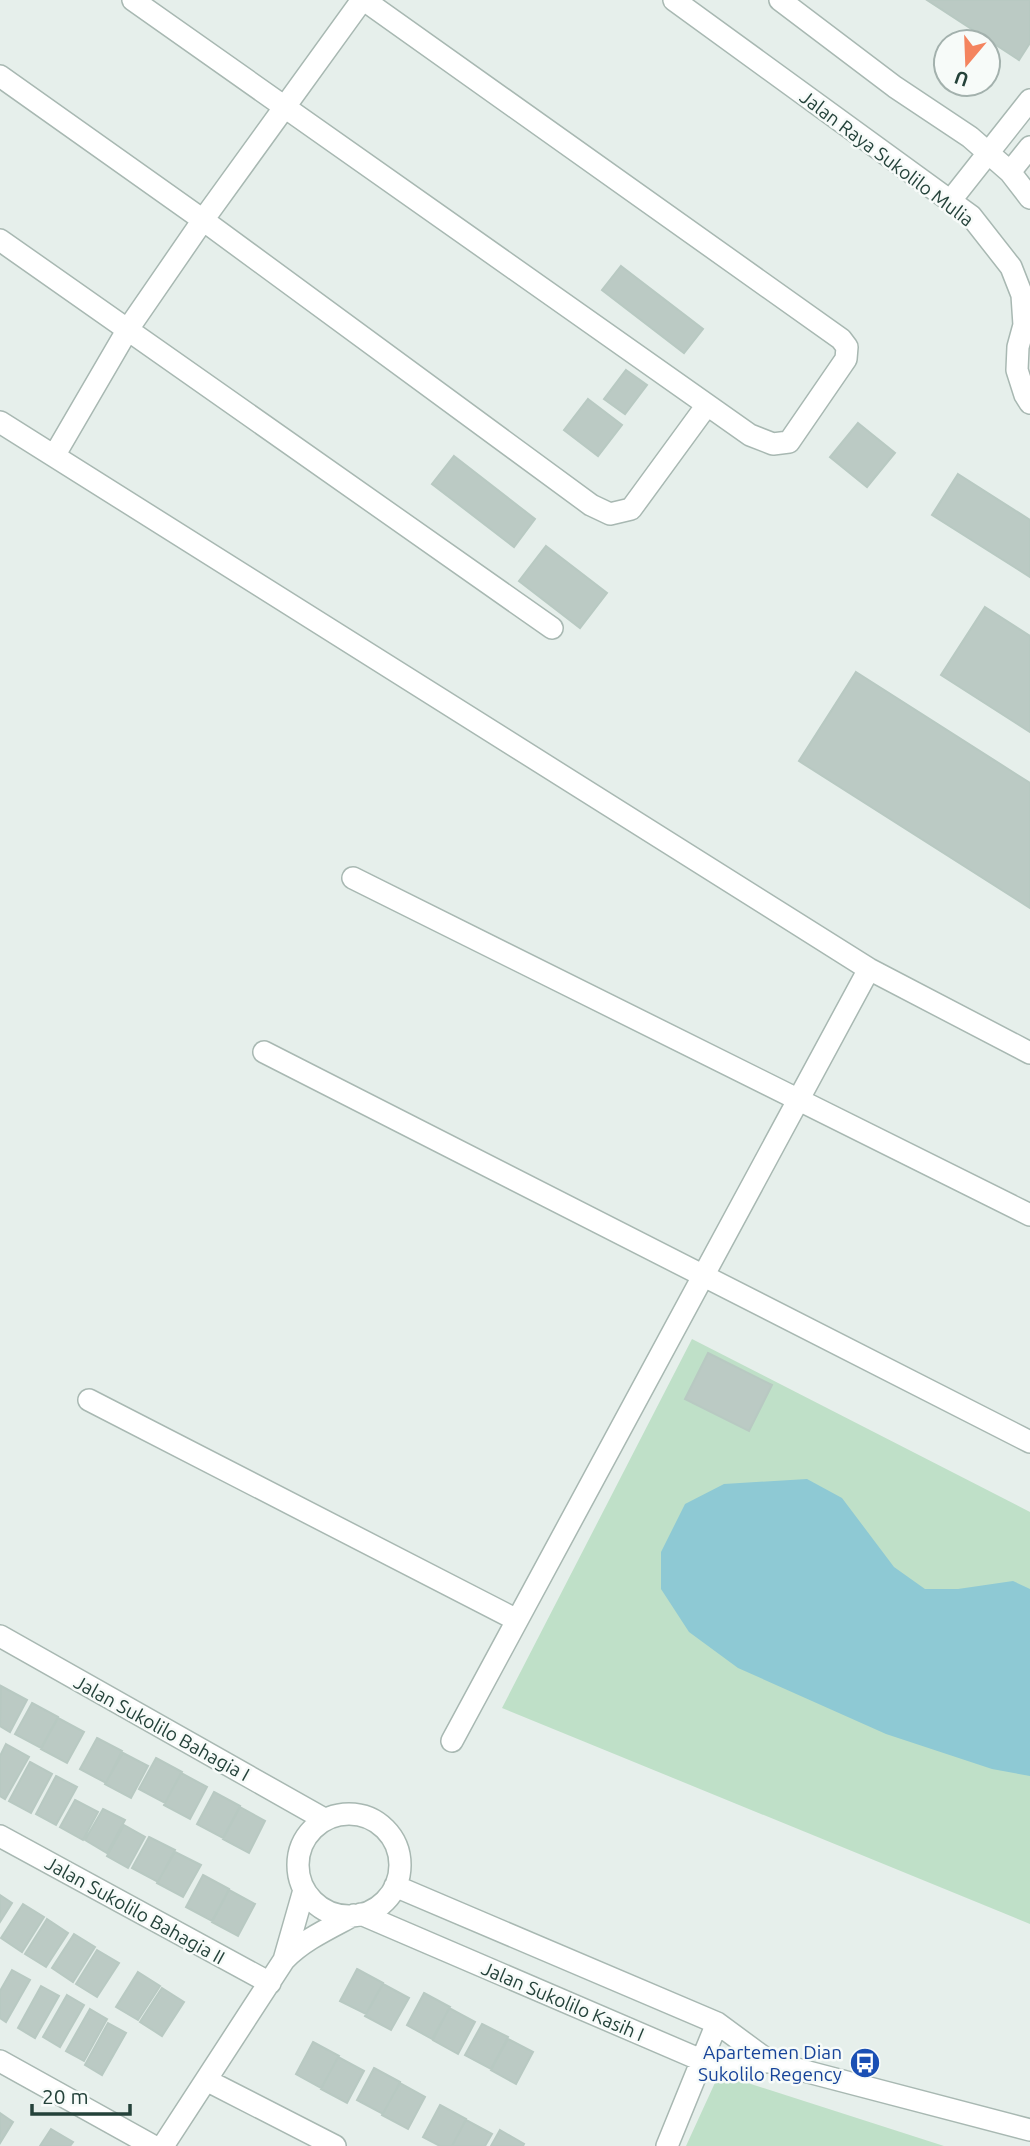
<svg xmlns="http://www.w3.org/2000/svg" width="1030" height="2146" font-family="Ubuntu,sans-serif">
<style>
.green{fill:#bfe0c8}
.water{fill:#8ec9d4}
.building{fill:#bbcac4;stroke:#b8c9c2;stroke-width:2}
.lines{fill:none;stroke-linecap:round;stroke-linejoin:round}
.minor-casing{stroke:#a8b8b2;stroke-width:24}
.minor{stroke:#fff;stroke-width:21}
.labels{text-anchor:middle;stroke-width:5;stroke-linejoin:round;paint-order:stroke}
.street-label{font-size:19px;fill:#24423a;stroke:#f7fbf9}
.transit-label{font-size:19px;fill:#164399;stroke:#f7fbf9;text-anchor:end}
</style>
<rect width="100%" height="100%" fill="#e6efeb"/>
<path class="green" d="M692 1339 1030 1512V1924L502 1708Z
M719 2074H720L944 2146H686Z"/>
<path class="water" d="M807 1479 842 1498 894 1567 925 1589H958L1013 1581 1030 1589V1776L992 1769 886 1734 738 1668 689 1632 661 1589V1552L685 1504 724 1484Z"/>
<path class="building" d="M927 0H1030V43L1019 60Z
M621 266 703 329 684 353 602 290Z
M626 370 647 385 625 414 604 399Z
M588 399 622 425 598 456 564 430Z
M858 423 895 453 867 487 830 457Z
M454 456 535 519 514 547 432 484Z
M958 474 1030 520V577L932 515Z
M546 546 607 593 580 628 519 581Z
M985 607 1030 636V732L941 675Z
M856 672 1030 783V908L799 761Z
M708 1353 772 1385 749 1431 685 1399Z
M1 1686 27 1700 10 1732 0 1726Z
M32 1703 58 1717 41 1748 15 1734Z
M58 1718 84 1732 67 1763 41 1749Z
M97 1738 122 1751 106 1783 80 1769Z
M6 1744 29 1757 5 1799 0 1796V1756Z
M123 1753 148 1766 131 1798 105 1784Z
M156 1758 182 1772 165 1803 139 1789Z
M30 1762 52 1774 31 1813 9 1801Z
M181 1773 207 1787 190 1819 164 1805Z
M56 1776 77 1787 56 1825 36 1814Z
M214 1792 240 1806 223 1838 197 1824Z
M75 1800 98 1812 83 1840 60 1827Z
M240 1807 265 1821 249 1853 223 1839Z
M103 1809 125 1820 107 1853 85 1840Z
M124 1825 145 1837 128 1868 107 1856Z
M149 1837 175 1850 158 1882 132 1868Z
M175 1852 201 1865 183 1897 157 1883Z
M203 1875 229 1889 212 1921 186 1907Z
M229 1890 255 1904 238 1936 212 1922Z
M0 1895 12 1903 0 1922Z
M23 1904 44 1917 22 1952 1 1938Z
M47 1919 68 1933 46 1967 25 1954Z
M74 1934 95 1947 73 1982 52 1968Z
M97 1950 119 1963 97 1997 76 1984Z
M357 1969 383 1983 366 2014 340 2001Z
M12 1970 30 1980 6 2022 0 2018V1991Z
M138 1972 160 1986 138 2020 116 2007Z
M383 1984 409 1998 391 2030 365 2016Z
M41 1986 59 1996 35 2038 18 2028Z
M162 1988 184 2002 162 2036 140 2022Z
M424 1993 450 2007 432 2039 407 2025Z
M67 1995 84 2005 60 2047 43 2037Z
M449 2008 475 2022 458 2054 433 2040Z
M90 2009 107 2019 84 2061 66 2051Z
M108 2023 126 2033 102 2075 85 2065Z
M482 2024 508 2037 491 2069 465 2055Z
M508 2039 533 2052 516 2084 491 2070Z
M313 2042 339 2056 321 2088 296 2074Z
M338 2057 364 2071 347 2103 321 2089Z
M374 2068 400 2082 383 2114 357 2100Z
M400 2083 425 2097 408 2129 382 2115Z
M440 2105 466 2119 452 2146H440L423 2137Z
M0 2113 13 2122 0 2143Z
M466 2120 492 2134 485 2146H452Z
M51 2129 73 2142 70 2146H40Z
M500 2130 524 2144 523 2146H491Z"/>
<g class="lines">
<g class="minor-casing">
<path id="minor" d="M133 0 750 435 773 444 789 442 846 359 847 347 841 339 364 0
M674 0 971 216 1011 267 1022 295 1024 325 1018 347 1017 370 1025 395 1030 403
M780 0 895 87 970 137 1010 172 1030 198
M0 76 203 220 591 505 610 514 631 509 707 405
M1010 172 1030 147
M951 200 1030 100
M0 240 552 628
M0 422 869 969 1030 1053
M54 456 128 329 203 220 362 0
M353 878 1030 1215
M264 1052 1030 1442
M89 1400 517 1620
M0 1636 324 1819
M452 1741 869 969
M298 1865a51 51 0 1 1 102 0a51 51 0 1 1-102 0Z
M0 1836 270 1983
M395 1886 717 2023 770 2062
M361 1914 701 2060 770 2062 1030 2130
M284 1960 304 1890
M0 2061 153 2146
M206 2080 335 2146
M163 2146 284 1960C303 1940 330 1928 354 1915
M667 2146 717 2023"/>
</g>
<use href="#minor" class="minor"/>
</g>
<defs>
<g id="bus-disc" transform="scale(1.575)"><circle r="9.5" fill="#1a4fb4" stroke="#f7fbf9"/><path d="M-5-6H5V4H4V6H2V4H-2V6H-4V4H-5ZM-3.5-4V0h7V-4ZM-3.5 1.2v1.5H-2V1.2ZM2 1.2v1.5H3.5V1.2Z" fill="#fff"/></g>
</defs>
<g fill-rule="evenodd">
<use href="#bus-disc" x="865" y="2063"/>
</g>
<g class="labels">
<g class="street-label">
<text transform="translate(887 158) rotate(37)" y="7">Jalan Raya Sukolilo Mulia</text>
<text transform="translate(162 1728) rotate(29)" y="7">Jalan Sukolilo Bahagia I</text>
<text transform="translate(135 1910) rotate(29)" y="7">Jalan Sukolilo Bahagia II</text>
<text transform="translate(563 2001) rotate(23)" y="7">Jalan Sukolilo Kasih I</text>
</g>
<g class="transit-label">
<text x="842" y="2059">Apartemen Dian<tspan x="842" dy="22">Sukolilo Regency</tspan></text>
</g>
</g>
<g transform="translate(967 63) rotate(199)"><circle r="33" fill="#f7fbf9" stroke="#a3b1ad" stroke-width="2"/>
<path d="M0-5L12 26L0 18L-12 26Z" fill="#f4845f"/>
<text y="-10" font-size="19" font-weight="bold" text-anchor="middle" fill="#24423a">U</text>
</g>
<path d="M32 2104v10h98v-10" fill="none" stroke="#24423a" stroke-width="3.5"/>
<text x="42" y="2104" font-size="21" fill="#24423a" stroke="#f7fbf9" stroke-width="5" paint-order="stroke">20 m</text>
</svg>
